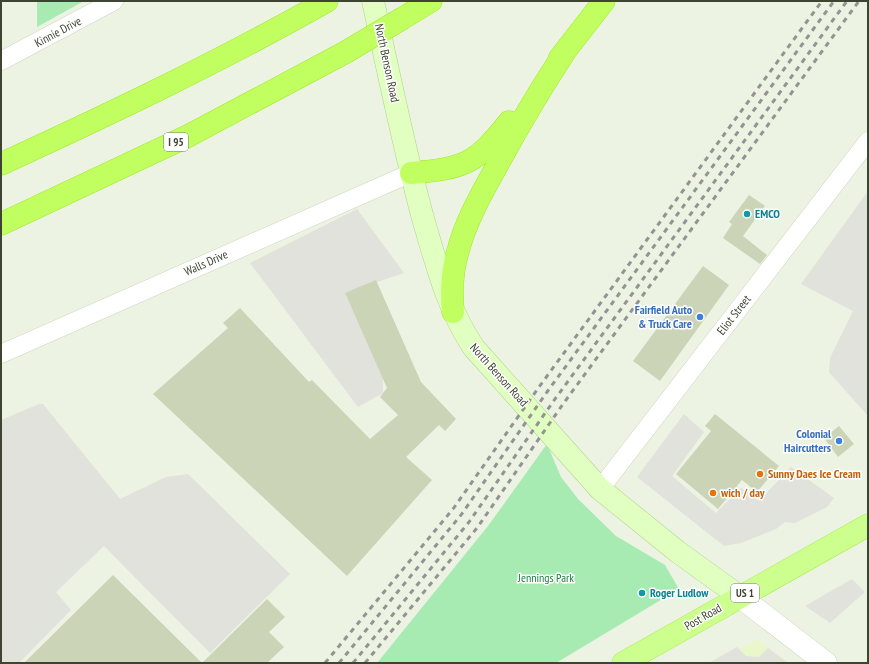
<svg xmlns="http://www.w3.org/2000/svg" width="869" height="664" font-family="'PT Sans Narrow',sans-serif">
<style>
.commercial{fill:#e9f7cb}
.green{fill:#a7ebb3}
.parking{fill:#e0e2db}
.building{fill:#cbd4b7}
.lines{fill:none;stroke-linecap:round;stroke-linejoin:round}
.minor-casing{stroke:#ccd6bb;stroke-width:19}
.tertiary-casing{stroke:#ccd6bb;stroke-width:23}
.secondary-casing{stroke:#b2d38c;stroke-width:23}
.primary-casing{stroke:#acec57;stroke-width:23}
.motorway-casing{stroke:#a3e826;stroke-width:23}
.minor{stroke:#fff;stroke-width:18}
.tertiary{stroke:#fff;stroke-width:22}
.secondary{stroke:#e0ffc0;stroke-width:22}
.primary{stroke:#cdff8f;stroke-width:22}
.motorway{stroke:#c1ff61;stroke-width:22}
.rail{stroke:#939393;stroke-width:3;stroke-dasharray:5 5;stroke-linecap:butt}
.motorway-bridge-casing{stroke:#a3e826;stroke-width:23;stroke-linecap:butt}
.motorway-bridge{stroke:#c1ff61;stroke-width:22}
.culture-dot{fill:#0f9aa8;stroke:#fff;stroke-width:1.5}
.shop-dot{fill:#3f7fe0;stroke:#fff;stroke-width:1.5}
.food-dot{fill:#e8710a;stroke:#fff;stroke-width:1.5}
.labels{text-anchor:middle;stroke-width:3;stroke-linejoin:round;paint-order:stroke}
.shield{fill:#fff;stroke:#787c70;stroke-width:1}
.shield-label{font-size:11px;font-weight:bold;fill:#3e4432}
.street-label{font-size:12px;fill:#3e4432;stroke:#fff}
.culture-label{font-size:12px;font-weight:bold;fill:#0d838f;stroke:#fff;text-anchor:start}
.shop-label{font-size:12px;font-weight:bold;fill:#366cbe;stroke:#fff;text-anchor:end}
.food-label{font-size:12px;font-weight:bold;fill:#c56008;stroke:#fff;text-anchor:start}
.park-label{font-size:12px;fill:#227941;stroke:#fff}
</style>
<rect width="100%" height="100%" fill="#ecf3e2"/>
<path class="commercial" d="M757 639 788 663H714Z"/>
<path class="green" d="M37 1H84L37 27Z
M547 444 561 477 578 499 616 536 665 565 679 589 556 663H377L488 526Z"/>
<path class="parking" d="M868 191V416L829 372 830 358 853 311 801 284Z
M357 209 404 273 345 293 383 378V393L358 407 250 263Z
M39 404H43L120 499 166 477 188 474 290 574 210 653 104 546 56 592 71 610 19 663H4L1 659V420Z
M684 414 704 432 672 476 716 513 741 488 759 501 791 467 834 498 827 507 795 523 785 522 776 529 741 543 724 546 637 477Z
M852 579 865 592 830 623 805 606Z
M737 647 746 656 759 657 768 648 788 663H709Z"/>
<path class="building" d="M749 195 765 206 743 236 767 255 760 264 723 238 732 224 729 222Z
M703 266 729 285 660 381 633 361Z
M376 280 421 382 456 419 445 431 439 425 406 457 432 480 347 576 153 394 228 328 223 323 240 308 309 382 312 380 370 439 398 415 380 397 387 388 345 293Z
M715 414 779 466 757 492 742 480 718 509 676 474 711 431 705 426Z
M839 426 854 444 838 457 824 438Z
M113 575 202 663H24Z
M267 599 285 617 269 632 284 647 267 663H202Z"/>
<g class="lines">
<g class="minor-casing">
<path id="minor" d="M1 61 114 1
M1 354 411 173
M600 489 868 141"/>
</g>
<g class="tertiary-casing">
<path id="tertiary" d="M739 596 826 663"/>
</g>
<g class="secondary-casing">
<path id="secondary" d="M373 1C389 75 404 149 424 222 437 266 448 310 474 348L600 489 678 552 739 596"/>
</g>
<g class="primary-casing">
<path id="primary" d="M623 663 868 525"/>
</g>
<g class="motorway-casing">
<path id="motorway" d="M403 18 431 1
M559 59 604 1
M1 164C112 113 221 61 327 1
M411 173C464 168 475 165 509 122
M1 224 188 136 346 52
M453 312C451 291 452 271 458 251 465 224 479 198 493 173 516 130 541 88 568 47"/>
</g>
<use href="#minor" class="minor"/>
<use href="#tertiary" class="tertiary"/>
<use href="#secondary" class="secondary"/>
<use href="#primary" class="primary"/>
<use href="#motorway" class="motorway"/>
<path class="rail" d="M325 663 453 509 539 387 822 1
M339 663 461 515 547 392 834 1
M353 663 469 522 555 399 847 1
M365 663 477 528 563 404 859 1"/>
<g class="motorway-bridge-casing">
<path id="motorway-bridge" d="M346 52 403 18"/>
</g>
<use href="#motorway-bridge" class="motorway-bridge"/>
</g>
<g class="culture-dot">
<circle cx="747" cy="214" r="4"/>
<circle cx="642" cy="593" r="4"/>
</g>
<g class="shop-dot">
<circle cx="700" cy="317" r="4"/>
<circle cx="839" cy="441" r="4"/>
</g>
<g class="food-dot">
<circle cx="760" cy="474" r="4"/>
<circle cx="713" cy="493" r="4"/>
</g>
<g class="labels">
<g class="shield">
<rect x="164" y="133" width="24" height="18" rx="3"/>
<rect x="731" y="584" width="28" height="18" rx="3"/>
</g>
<g class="shield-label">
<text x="176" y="146">I 95</text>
<text x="745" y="597">US 1</text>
</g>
<g class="street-label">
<text transform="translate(58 32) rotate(-28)" y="4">Kinnie Drive</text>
<text transform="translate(387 63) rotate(78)" y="4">North Benson Road</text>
<text transform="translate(206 263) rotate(-24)" y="4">Walls Drive</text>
<text transform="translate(734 315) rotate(-52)" y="4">Eliot Street</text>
<text transform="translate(499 375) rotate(48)" y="4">North Benson Road</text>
<text transform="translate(703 617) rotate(-30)" y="4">Post Road</text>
</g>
<g class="culture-label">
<text x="755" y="218">EMCO</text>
<text x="650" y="597">Roger Ludlow</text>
</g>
<g class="shop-label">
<text x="692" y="314">Fairfield Auto<tspan x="692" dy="14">&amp; Truck Care</tspan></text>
<text x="831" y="438">Colonial<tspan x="831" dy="14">Haircutters</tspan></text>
</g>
<g class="food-label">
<text x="768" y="478">Sunny Daes Ice Cream</text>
<text x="721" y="497">wich / day</text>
</g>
<g class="park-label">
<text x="546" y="582">Jennings Park</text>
</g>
</g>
<rect width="869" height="664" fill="none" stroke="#3e4432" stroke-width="4"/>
</svg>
